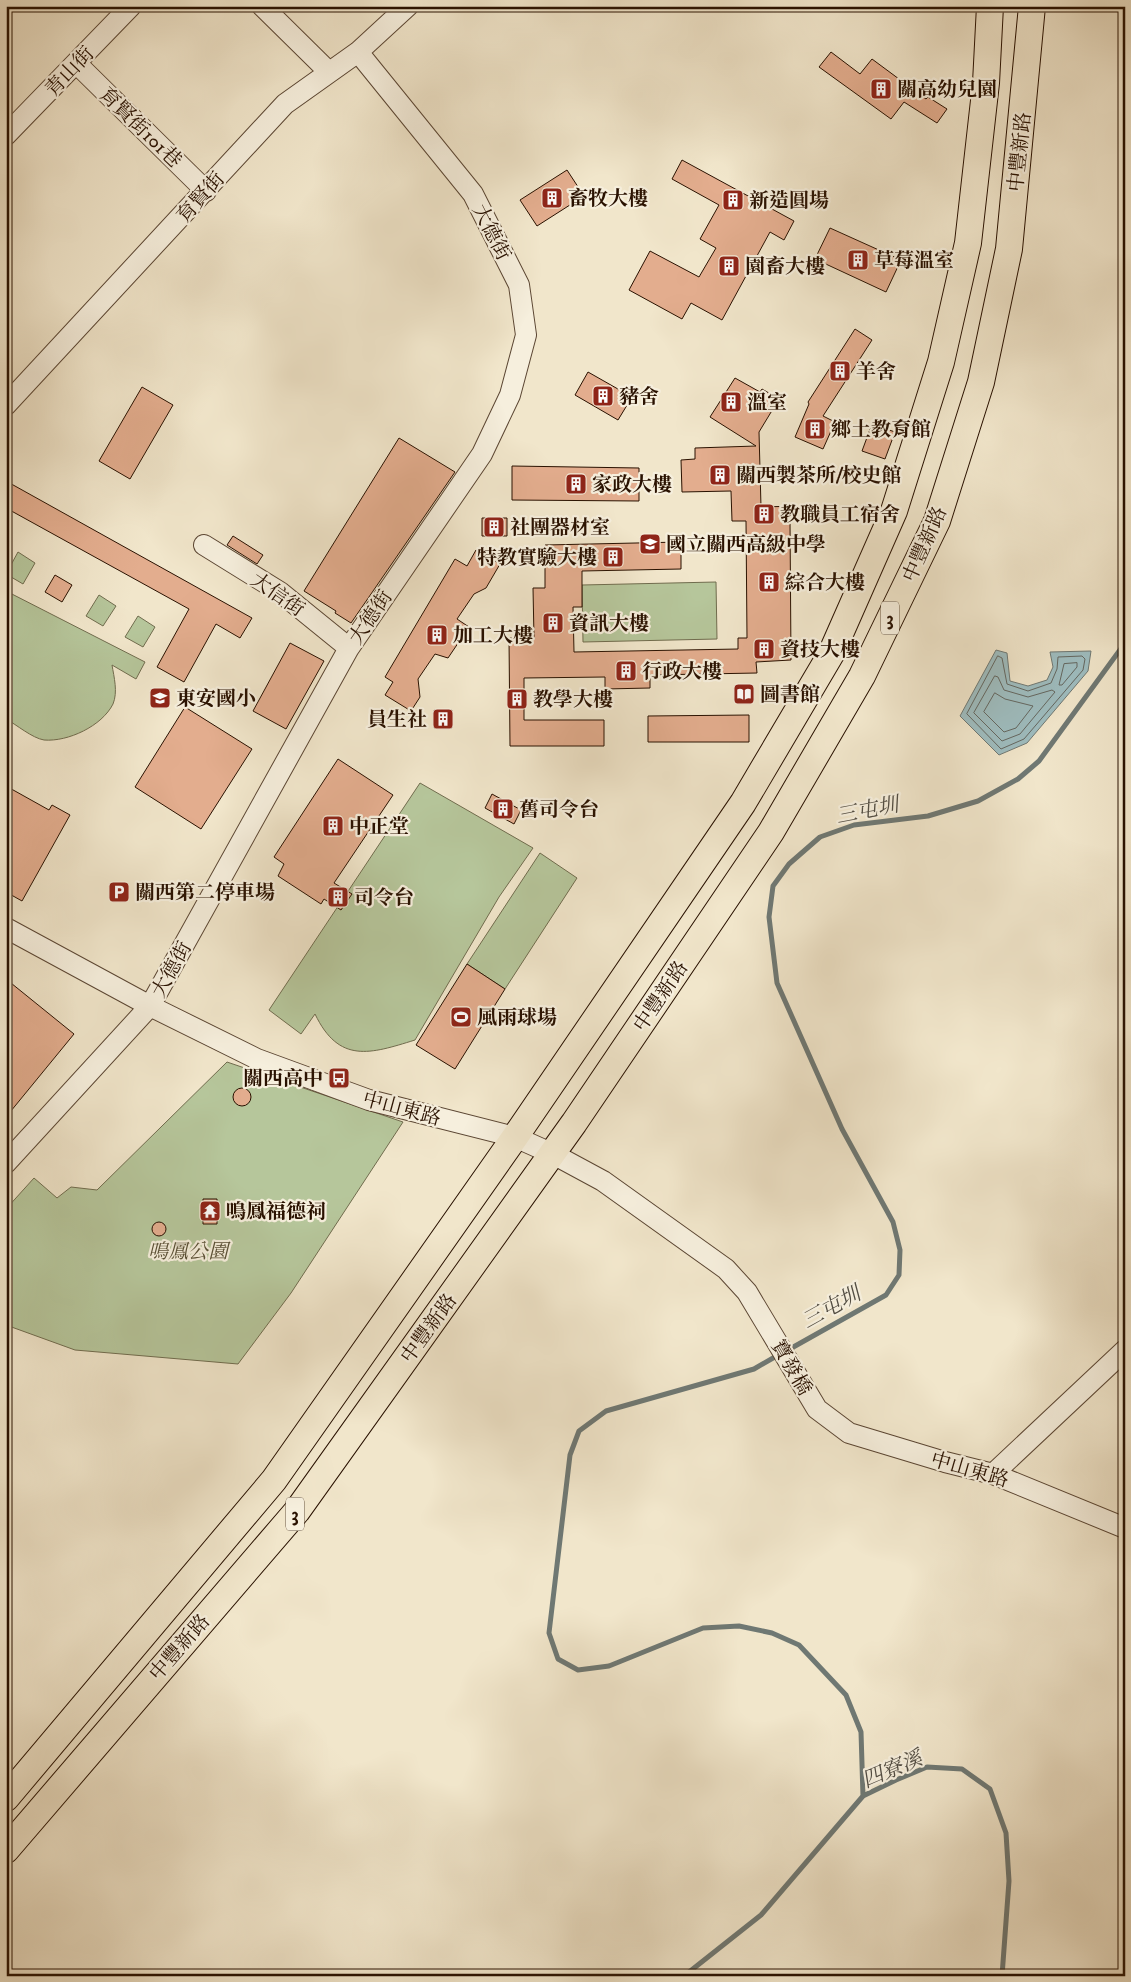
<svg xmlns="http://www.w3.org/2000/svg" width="1131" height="1982" font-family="'IM FELL DW Pica','Noto Serif TC',serif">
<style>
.green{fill:#b6c69b;stroke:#706c4e}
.water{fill:#9ebdc0;stroke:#6f7873}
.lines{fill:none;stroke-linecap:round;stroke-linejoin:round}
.shore{stroke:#646760;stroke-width:1}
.stream{stroke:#6f7873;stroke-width:5}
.building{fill:#e3ad8e;stroke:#291100}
.minor-casing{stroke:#5b4633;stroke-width:22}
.major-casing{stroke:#291100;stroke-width:28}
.minor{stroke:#f6efdd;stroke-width:20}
.major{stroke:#f1e6cb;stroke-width:26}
.labels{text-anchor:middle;stroke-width:4.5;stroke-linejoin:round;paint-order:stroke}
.shield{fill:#f6efdd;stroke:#665442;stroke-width:1}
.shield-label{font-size:19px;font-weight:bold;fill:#291100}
.street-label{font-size:20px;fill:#291100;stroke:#f6efdd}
.poi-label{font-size:20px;font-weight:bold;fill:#291100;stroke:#f6efdd;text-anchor:start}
.park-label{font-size:20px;font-style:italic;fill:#5a5036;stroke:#f6efdd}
.water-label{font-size:21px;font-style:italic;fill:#524d43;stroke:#f6efdd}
</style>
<rect width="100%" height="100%" fill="#f1e6cb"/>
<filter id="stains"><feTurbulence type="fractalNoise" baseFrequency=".004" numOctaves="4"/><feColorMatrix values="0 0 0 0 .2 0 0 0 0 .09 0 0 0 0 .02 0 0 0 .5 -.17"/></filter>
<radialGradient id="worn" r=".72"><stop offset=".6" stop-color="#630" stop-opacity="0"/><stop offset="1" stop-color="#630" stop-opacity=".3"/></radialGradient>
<path class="green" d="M18 552 35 563 23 584 6 574Z
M716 582 717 639 583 642 582 585Z
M6 591 145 662 136 679 112 665C114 677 118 692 113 704 102 726 68 742 44 740 32 738 17 725 6 719Z
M99 595 116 606 103 626 86 616Z
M138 616 155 627 143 647 125 637Z
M420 783 533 848 499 897 415 1040C370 1054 339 1064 315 1014L301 1034 269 1010Z
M540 853 577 878 505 989 467 964Z
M227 1062 403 1122 291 1293 238 1364 75 1350 6 1325V1209L34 1178 57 1198 71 1187 97 1190Z"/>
<path class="water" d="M996 650 1007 653 1010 681 1028 686 1047 680 1053 667 1050 652 1091 651 1088 671 1027 743 999 755 960 716Z"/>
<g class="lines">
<path class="shore" d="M998 656 1002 658 1007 684 1028 691 1051 683 1057 669 1058 657 1082 656 1085 659 1083 670 1024 739 1001 749 967 714Z
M1077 663V667L1062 685H1059L1064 664Z
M995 676 998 677 1004 690 1028 697 1052 690 1055 692 1020 734 1002 741 974 713Z
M995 693 1005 699 1033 706 1016 728 1004 732 984 712Z"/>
<path class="stream" d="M788 1350 886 1295 899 1275 900 1250 893 1222 842 1129 777 983 769 917 773 886 789 864 820 837 854 825 928 816 978 801 1018 779 1039 761 1125 643
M780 1354 754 1369 606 1411 579 1431 570 1455 549 1633 558 1659 578 1670 609 1666 703 1628 739 1626 772 1633 799 1645 846 1695 861 1732 863 1796
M684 1976 761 1915 863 1796 896 1780 927 1767 962 1769 990 1789 1006 1833 1009 1881 1002 1976"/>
</g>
<path class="building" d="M831 52 860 74 872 59 926 99 928 97 947 109 937 123 904 102 891 119 819 67Z
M682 160 794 221 784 240 770 232 722 320 691 303 682 319 629 290 650 251 699 277 716 248 700 239 719 205 672 179Z
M567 170 584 196 537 226 520 200Z
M830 228 901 260 886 292 815 259Z
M855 329 872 340 823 416 835 422 823 449 795 437 809 404 808 402Z
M588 372 632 397 618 420 575 395Z
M735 378 760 392 762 389 779 399 759 432 761 507 797 506V521H790L791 660 756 662 757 673 650 675V688L605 689V677L524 678V720H604V746H510L509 638H534L533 588H545V545L681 542V569L582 571V607H573L574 652 738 649V638H747L746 521H732L731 491 682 492 681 460 695 459V448L756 446 710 417Z
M142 387 173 405 130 479 99 461Z
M872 424 895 432 885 459 862 451Z
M399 438 455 472 351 623 335 613 336 611 304 591Z
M512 466 639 468V501L512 500Z
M6 481 252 618 240 638 216 624 184 682 157 667 189 609 6 508Z
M482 518H507V536H482Z
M233 536 263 555 257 564 227 545Z
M476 550 500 564 486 588 474 594 457 619 469 627 448 658 435 654 418 679 420 697 411 711 385 695 393 682 385 677 455 559 467 566Z
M55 575 72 585 62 602 45 592Z
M290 643 324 661 286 729 253 711Z
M185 707 252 749 201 829 135 787Z
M434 710H452V728H434Z
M749 715V742H648V716Z
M338 759 393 795 334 883 352 894 341 910 324 899 321 904 278 876 284 864 274 857Z
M6 786 49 810 52 805 70 815 22 901 6 892Z
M492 794 521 810 514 824 485 808Z
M467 964 505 989 455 1069 416 1045Z
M6 979 74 1034 6 1117Z
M233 1097a9 9 0 1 1 18 0a9 9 0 1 1-18 0Z
M203 1199H217V1224H203Z
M152 1229a7 7 0 1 1 14 0a7 7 0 1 1-14 0Z"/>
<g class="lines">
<g class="minor-casing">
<path id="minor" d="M262 6 329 72
M76 63 206 191
M6 135 131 6
M6 405 285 104 358 52 408 6
M204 545 280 592 349 648
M6 928 150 1006 257 1059 369 1100 515 1137 553 1154 603 1181 726 1269 747 1292 817 1409 849 1433 945 1462 993 1474 1125 1528
M6 1163 150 1006 349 648 482 454 510 395 526 335 519 285 473 194 358 52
M993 1474 1125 1350"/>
</g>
<g class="major-casing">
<path id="major" d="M6 1798 274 1480 515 1137 743 803 831 654 894 511 941 362 968 243 986 83 990 6
M6 1850 297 1511 574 1123 771 832 862 676 937 521 981 382 1009 249 1032 6"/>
</g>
<use href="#minor" class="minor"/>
<use href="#major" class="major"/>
</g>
<defs>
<g id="building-square" transform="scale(1.125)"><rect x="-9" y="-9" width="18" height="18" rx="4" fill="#8f2418" stroke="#f6efdd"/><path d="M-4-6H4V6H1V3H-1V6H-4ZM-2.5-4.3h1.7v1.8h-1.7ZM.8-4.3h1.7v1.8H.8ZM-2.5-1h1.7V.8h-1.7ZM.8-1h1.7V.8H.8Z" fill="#fff"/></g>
<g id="school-square" transform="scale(1.125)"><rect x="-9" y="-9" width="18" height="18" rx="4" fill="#8f2418" stroke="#f6efdd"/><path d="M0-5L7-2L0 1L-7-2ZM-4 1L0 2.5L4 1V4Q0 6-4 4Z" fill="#fff"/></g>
<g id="library-square" transform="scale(1.125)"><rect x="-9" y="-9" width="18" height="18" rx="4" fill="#8f2418" stroke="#f6efdd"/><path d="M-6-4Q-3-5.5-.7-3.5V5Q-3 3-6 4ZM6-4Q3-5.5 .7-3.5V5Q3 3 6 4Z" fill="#fff"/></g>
<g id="parking-square" transform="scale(1.125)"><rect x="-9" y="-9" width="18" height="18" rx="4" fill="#8f2418" stroke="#f6efdd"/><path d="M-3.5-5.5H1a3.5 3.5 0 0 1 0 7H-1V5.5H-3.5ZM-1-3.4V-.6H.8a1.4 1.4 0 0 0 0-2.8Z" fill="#fff"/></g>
<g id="stadium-square" transform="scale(1.125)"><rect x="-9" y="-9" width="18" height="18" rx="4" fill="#8f2418" stroke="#f6efdd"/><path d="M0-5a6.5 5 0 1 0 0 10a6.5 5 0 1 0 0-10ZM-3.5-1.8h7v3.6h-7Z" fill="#fff"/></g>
<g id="bus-square" transform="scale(1.125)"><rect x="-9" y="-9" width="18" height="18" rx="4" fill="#8f2418" stroke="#f6efdd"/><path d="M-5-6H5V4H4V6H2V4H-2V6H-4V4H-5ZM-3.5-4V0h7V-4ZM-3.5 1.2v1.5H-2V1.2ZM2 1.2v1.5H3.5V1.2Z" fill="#fff"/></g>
<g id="temple-square" transform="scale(1.125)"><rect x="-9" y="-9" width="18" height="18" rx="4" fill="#8f2418" stroke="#f6efdd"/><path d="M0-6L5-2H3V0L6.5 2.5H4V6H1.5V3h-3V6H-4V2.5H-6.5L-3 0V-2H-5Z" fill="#fff"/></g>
</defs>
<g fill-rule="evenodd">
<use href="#building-square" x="881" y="89"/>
<use href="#building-square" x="552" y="198"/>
<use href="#building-square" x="733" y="200"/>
<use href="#building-square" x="858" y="260"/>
<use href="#building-square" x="729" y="266"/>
<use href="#building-square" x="840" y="371"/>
<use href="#building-square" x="603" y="396"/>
<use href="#building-square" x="731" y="402"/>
<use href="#building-square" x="815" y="429"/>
<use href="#building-square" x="720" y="475"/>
<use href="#building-square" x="576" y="484"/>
<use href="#building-square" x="764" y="514"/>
<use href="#building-square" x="494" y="527"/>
<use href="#school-square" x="650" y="544"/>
<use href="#building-square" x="613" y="557"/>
<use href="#building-square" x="769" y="582"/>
<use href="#building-square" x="553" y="623"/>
<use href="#building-square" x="437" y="635"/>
<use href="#building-square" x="764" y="649"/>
<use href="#building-square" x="626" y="671"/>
<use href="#library-square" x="744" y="694"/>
<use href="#school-square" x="160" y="698"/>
<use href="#building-square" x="517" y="699"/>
<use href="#building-square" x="443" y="719"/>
<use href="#building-square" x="503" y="809"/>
<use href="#building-square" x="333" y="826"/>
<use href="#parking-square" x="119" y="892"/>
<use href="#building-square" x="338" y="897"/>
<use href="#stadium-square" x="461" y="1017"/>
<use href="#bus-square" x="339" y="1078"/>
<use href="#temple-square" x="210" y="1211"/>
</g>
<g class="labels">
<g class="shield">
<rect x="881" y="601.5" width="18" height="33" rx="4"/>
<rect x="286" y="1497.5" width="18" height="33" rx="4"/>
</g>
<g class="shield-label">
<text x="890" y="625">3</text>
<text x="295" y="1521">3</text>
</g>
<g class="street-label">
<text transform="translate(69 71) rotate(-46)" y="7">青山街</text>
<text transform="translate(141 127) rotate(44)" y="7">育賢街101巷</text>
<text transform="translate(1019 152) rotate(-84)" y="7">中豐新路</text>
<text transform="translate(200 197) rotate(-48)" y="7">育賢街</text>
<text transform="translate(492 232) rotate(63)" y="7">大德街</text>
<text transform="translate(924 544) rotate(-66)" y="7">中豐新路</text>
<text transform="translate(278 594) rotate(35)" y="7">大信街</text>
<text transform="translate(370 617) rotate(-56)" y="7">大德街</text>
<text transform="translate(171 969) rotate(-61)" y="7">大德街</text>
<text transform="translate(660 996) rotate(-56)" y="7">中豐新路</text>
<text transform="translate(402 1108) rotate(15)" y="7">中山東路</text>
<text transform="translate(428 1328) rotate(-54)" y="7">中豐新路</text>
<text transform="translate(792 1367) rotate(60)" y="7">寶發橋</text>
<text transform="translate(970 1469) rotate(16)" y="7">中山東路</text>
<text transform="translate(179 1647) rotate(-49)" y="7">中豐新路</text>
</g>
<g class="poi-label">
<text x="897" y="96">關高幼兒園</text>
<text x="568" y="205">畜牧大樓</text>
<text x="749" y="207">新造圓場</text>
<text x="874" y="267">草莓溫室</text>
<text x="745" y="273">園畜大樓</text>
<text x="856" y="378">羊舍</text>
<text x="619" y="403">豬舍</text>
<text x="747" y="409">溫室</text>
<text x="831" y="436">鄉土教育館</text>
<text x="736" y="482">關西製茶所/校史館</text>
<text x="592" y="491">家政大樓</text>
<text x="780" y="521">教職員工宿舍</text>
<text x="510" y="534">社團器材室</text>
<text x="666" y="551">國立關西高級中學</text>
<text x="597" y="564" text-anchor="end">特教實驗大樓</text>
<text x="785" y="589">綜合大樓</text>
<text x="569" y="630">資訊大樓</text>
<text x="453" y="642">加工大樓</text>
<text x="780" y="656">資技大樓</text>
<text x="642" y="678">行政大樓</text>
<text x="760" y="701">圖書館</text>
<text x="176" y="705">東安國小</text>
<text x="533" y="706">教學大樓</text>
<text x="427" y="726" text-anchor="end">員生社</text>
<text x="519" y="816">舊司令台</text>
<text x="349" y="833">中正堂</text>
<text x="135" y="899">關西第二停車場</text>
<text x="354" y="904">司令台</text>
<text x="477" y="1024">風雨球場</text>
<text x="323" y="1085" text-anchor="end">關西高中</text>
<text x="226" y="1218">鳴鳳福德祠</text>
</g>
<g class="park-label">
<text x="188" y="1258">鳴鳳公園</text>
</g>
<g class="water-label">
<text transform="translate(867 810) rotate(-11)" y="7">三屯圳</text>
<text transform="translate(831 1307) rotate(-29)" y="7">三屯圳</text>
<text transform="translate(892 1769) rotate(-23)" y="7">四寮溪</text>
</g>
</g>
<rect width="1131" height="1982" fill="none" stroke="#f1e6cb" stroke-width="25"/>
<rect x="8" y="8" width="1116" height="1967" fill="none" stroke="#291100" stroke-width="2.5"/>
<rect x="12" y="12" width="1106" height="1957" fill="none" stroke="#291100"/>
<rect width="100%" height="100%" filter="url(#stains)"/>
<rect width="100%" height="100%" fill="url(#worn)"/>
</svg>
